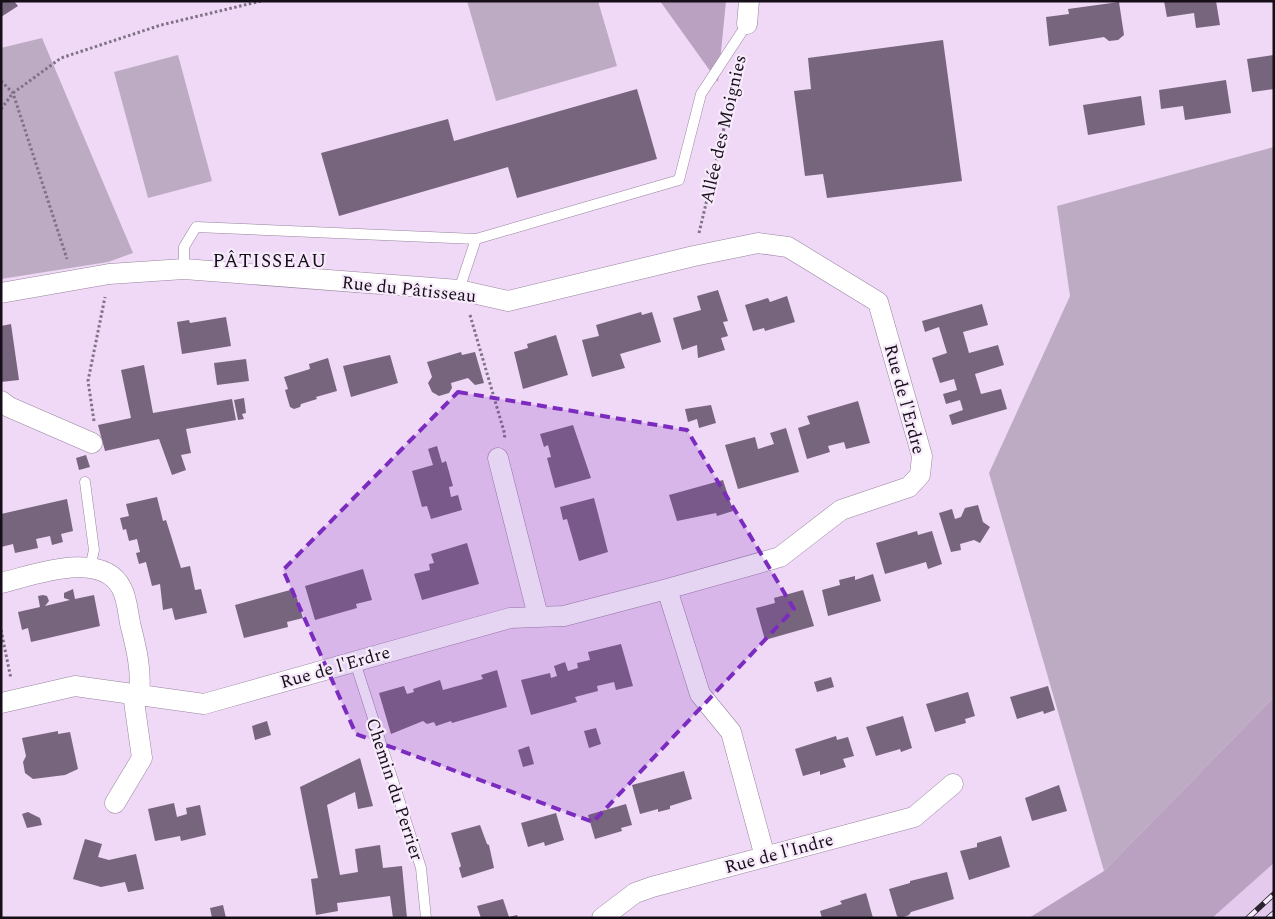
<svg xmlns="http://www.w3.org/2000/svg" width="1275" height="919" font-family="Spectral,serif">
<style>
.built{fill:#e4caed}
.green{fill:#bcabc2}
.forest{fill:#baa1c2}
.building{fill:#77647d}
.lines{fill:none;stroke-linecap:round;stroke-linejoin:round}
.service-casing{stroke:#98849e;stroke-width:11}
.minor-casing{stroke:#98849e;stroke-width:21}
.path{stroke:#807285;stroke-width:3;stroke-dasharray:2.5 2.5;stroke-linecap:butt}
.service{stroke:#fff;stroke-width:10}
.minor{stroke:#fff;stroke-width:20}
.rail-casing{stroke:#2c232f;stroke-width:5.5}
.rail{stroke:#f7eafb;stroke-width:4;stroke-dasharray:11;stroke-linecap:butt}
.marked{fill:#7b2cbf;fill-opacity:0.2;stroke:#7b2cbf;stroke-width:4;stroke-dasharray:10 6;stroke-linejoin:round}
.labels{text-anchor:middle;stroke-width:4.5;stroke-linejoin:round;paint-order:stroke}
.street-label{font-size:18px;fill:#160f19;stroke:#f7eafb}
.neighbourhood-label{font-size:19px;letter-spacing:1px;fill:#160f19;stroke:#f7eafb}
</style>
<rect width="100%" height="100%" fill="#efd9f6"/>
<path class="built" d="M1274 863V918H1212Z"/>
<path class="green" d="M467 1H598L617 66 496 101Z
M42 38 133 253 108 262 1 279V48Z
M178 55 212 181 148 198 114 72Z
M1274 147V697L1104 871 989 473 1070 296 1057 206Z"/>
<path class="forest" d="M660 1H726L718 82Z
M1274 697V863L1212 918H1029L1104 871Z"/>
<path class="building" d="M1 1H14L18 6 1 17Z
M1164 1H1216L1220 25 1196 28 1194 13 1167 17Z
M1119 2 1124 35 1118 40 1109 41 1104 37 1049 46 1046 17 1069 14 1068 9Z
M943 40 962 181 827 198 823 174 805 176 794 91 811 89 808 58Z
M1274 55V89L1252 92 1247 59Z
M1226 80 1231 113 1185 120 1183 106 1161 109 1159 90Z
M637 89 657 159 517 198 508 167 339 216 321 153 448 119 454 141Z
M1141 96 1145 125 1088 135 1083 105Z
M718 290 728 321 723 322 728 336 721 338 725 350 698 358 697 345 682 350 673 318 701 310 697 296Z
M787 296 795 322 765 331 764 328 753 331 745 305 768 298 770 302Z
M982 304 988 325 963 332 969 353 998 345 1004 365 975 374 981 394 1001 389 1007 409 952 425 949 415 963 410 960 400 946 404 943 394 957 390 954 379 940 383 932 358 947 353 939 327 925 332 922 321Z
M641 312 642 315 652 312 661 342 620 354 625 368 592 377 582 340 599 336 596 325Z
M226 317 231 346 182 354 177 322 189 320 190 323Z
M11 324 19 380 1 382V326Z
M556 335 568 375 523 389 514 352 528 348 527 344Z
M461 352 462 355 475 352 484 383 475 385 468 378 451 383 452 388 449 393 439 396 432 392 428 383 432 377 427 362Z
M390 355 398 383 351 397 343 366Z
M328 358 337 391 316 397 317 399 301 404 300 407 294 409 290 407 285 390 288 389 284 377 310 369 309 364Z
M246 359 249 381 217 385 214 363Z
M144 365 153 413 232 399 236 420 186 429 191 453 181 455 186 470 172 475 159 439 105 451 98 425 131 418 121 370Z
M244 398 246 413 242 414 244 419 238 420 234 400Z
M858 401 870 443 846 449 844 442 828 446 830 452 807 459 798 428 810 424 807 416Z
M711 405 716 423 699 428 697 419 688 422 685 409Z
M573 425 591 478 555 488 547 458 551 457 548 445 544 447 540 434Z
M786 428 799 472 738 489 725 445 755 437 758 449 774 444 770 433Z
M437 446 442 463 446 461 453 486 449 487 451 497 458 495 462 510 431 519 427 506 422 507 412 471 433 465 428 449Z
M86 455 90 467 79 470 76 458Z
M723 480 733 511 717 516 716 513 677 521 669 495Z
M157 497 163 521 166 520 181 568 190 566 195 590 201 589 207 613 175 620 172 608 163 610 160 584 152 586 146 562 139 564 136 553 140 552 137 539 129 541 126 529 123 530 120 518 129 516 126 504Z
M594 498 608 552 579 561 567 519 563 520 560 507Z
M67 499 73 531 61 534 63 542 52 545 50 536 36 539 38 548 15 553 13 544 1 547V514Z
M978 505 983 522 990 527 980 543 974 540 960 544 961 550 951 552 939 513 952 509 955 519 961 517 965 508Z
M917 531 918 535 932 531 942 564 928 569 926 562 885 574 876 543Z
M467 543 479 584 422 600 414 574 430 570 429 564 434 563 431 554Z
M363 569 372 600 356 604 357 608 315 620 305 586Z
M873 574 881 601 828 616 822 590 840 585 839 580 855 576V580Z
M73 589 75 599 94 595 100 626 31 642 28 628 22 630 18 612 40 607 38 596 43 595 47 596 49 601 45 606 70 600 64 598V593Z
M294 589 303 618 287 622 288 627 244 638 235 605Z
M803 590 814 626 765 640 756 608 775 603 774 598Z
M621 644 633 686 616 690 614 682 597 686 598 691 575 697 577 702 531 715 521 680 550 673 551 678 557 676 554 666 565 662 568 671 578 668 577 663 590 660 588 652Z
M497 670 507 707 452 723 451 721 436 726 434 722 427 724 423 721 391 734 379 693 404 686 407 694 414 692 413 689 440 680 443 690 483 679 481 675Z
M831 677 834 687 817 692 814 682Z
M1048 686 1055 710 1044 714 1043 711 1017 719 1010 697Z
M968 692 975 716 965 719 966 723 935 732 926 704Z
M903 716 912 748 901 752 900 749 876 756 866 727Z
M267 721 271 735 255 740 252 726Z
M596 728 601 744 589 748 584 731Z
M58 731V734L70 732 78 769 65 775 33 779 25 773 23 762 26 756 22 738Z
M836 736 837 740 848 737 854 756 843 759 846 767 820 775V771L803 776 795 749Z
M529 746 534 764 523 767 518 750Z
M360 758 373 806 358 809 355 792 327 805 340 875 358 872 355 849 380 845 383 868 402 866 407 918H393L390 896 337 903 338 911 316 915 311 879 318 878 300 787Z
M684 771 692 799 670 806V809L658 812V809L640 814 632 785Z
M1059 785 1067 811 1032 821 1025 798Z
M174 803 177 817 187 814 186 808 200 805 206 835 181 841 180 836 155 841 148 809Z
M626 804 632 825 621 828 622 831 595 839 588 815Z
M28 812 40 818 42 825 27 828 22 814Z
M556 813 564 840 545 846 544 842 528 847 521 823Z
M480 825 487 844 489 845 494 868 462 878 459 868 461 866 451 833Z
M1001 836 1010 867 969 880 960 851 977 847V843Z
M85 839 102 844 98 857 109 860 136 854 144 889 128 892 125 882 101 887 73 879Z
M947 872 954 899 911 912 909 915 901 918 897 916 889 889 910 883V881Z
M866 893 873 918H822L820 911 842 904 840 901Z
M503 899 509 917 517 915 518 918H481L477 906Z
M223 905 226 918H212L210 908Z"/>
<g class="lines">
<g class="service-casing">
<path id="service" d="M184 269V247L196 227 476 239
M459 290 476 239 679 180 701 94 747 24
M85 482 94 550 90 568
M355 662 421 868 426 918"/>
</g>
<g class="minor-casing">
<path id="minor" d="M747 24 749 1
M1 293 109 274 184 269 459 290 508 301 694 256 758 243 788 247 878 302 922 456 920 475 909 487 841 510 780 557 667 589 564 616 510 618 204 704 75 686 1 703
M1 401 9 407 92 443
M498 458 538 616
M1 583C34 575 103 549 122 589 127 599 128 612 130 623 136 647 142 670 139 695
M667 589 700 694 731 732 765 857
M115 803 142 758 133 694
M602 918 635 893 652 887 914 817 953 784"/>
</g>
<path class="path" d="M1 81 13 93 67 259
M1 109 13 93 61 58 161 25 261 1
M699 233 737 73
M470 315 505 435 504 438
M94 421 88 381 105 297
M1 630 11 679"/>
<use href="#service" class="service"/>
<use href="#minor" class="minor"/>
<g class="rail-casing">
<path id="rail" d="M1248 918 1274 894
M1268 918 1274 913"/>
</g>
<use href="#rail" class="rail"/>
</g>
<path class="marked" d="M458 392 687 430 794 609 593 822 356 734 283 570Z"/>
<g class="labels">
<g class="street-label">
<text transform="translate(723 129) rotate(-77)" y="6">Allée des Moignies</text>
<text transform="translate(409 289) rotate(6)" y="6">Rue du Pâtisseau</text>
<text transform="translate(905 399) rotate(75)" y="6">Rue de l'Erdre</text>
<text transform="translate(335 667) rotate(-16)" y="6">Rue de l'Erdre</text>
<text transform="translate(395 789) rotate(72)" y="6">Chemin du Perrier</text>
<text transform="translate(779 853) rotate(-15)" y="6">Rue de l'Indre</text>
</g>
<g class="neighbourhood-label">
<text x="270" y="267">PÂTISSEAU</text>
</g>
</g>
<rect width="1275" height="919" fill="none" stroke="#160f19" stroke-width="5"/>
</svg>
